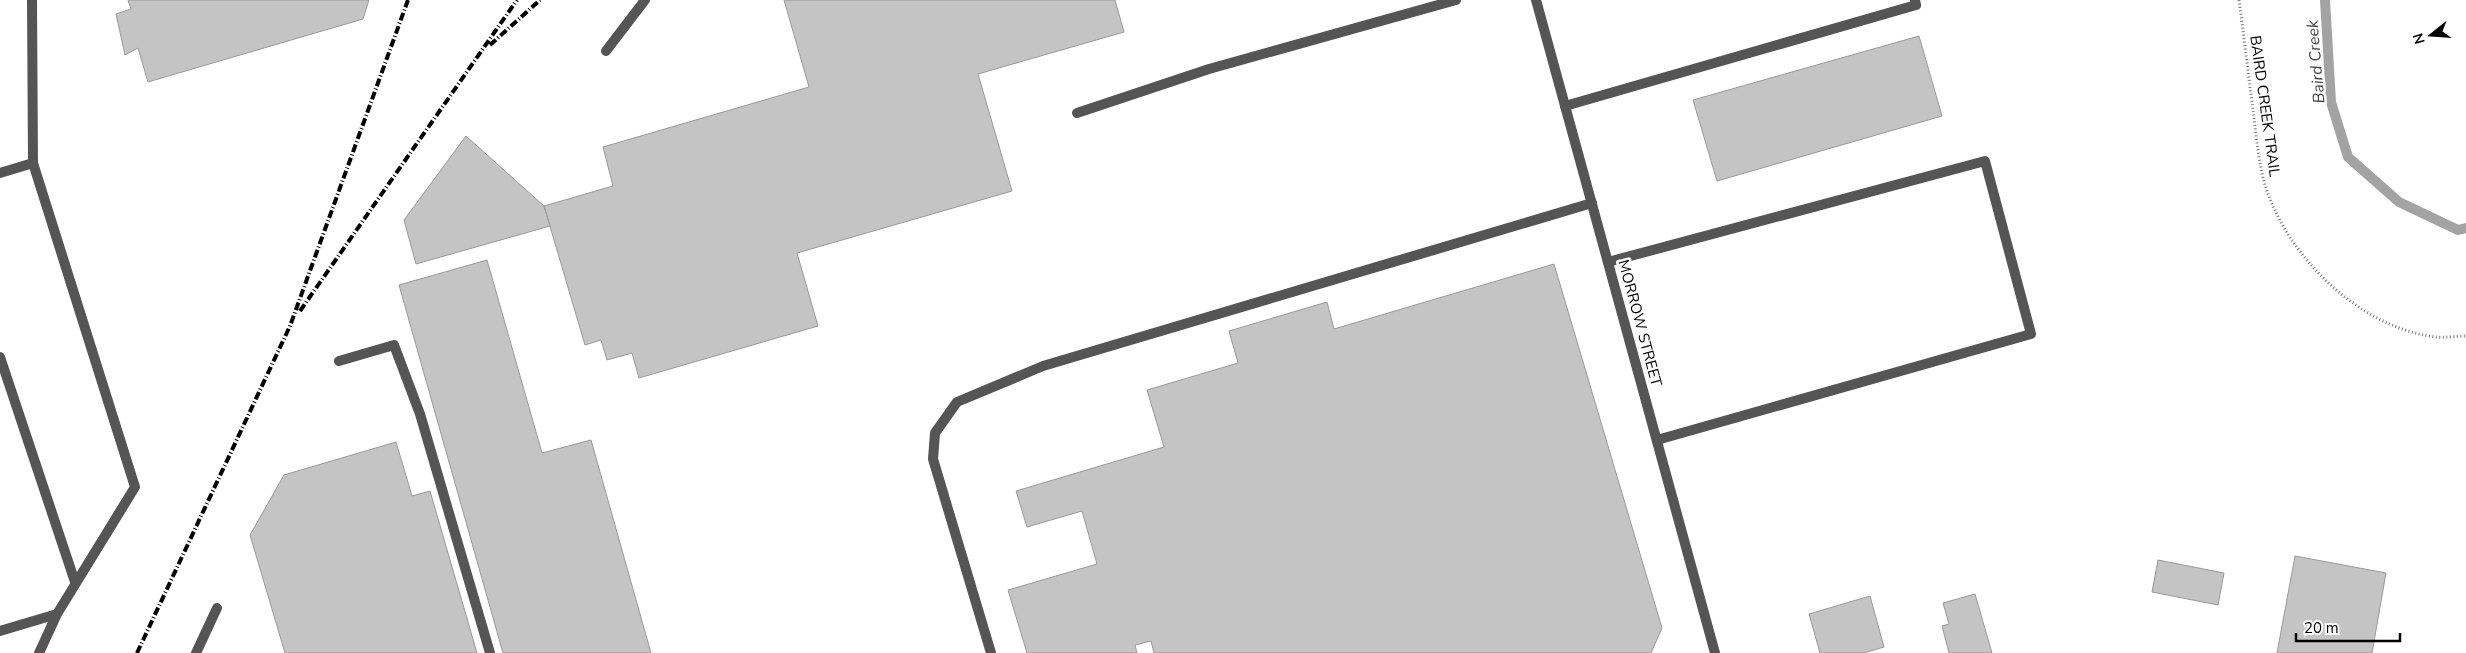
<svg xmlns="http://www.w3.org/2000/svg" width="2466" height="653" font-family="'Nunito Sans',sans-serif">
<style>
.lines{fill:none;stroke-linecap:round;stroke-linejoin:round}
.stream{stroke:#a3a3a3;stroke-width:10}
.building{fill:#c4c4c4;stroke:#999}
.path{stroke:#777;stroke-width:3;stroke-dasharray:1 2.5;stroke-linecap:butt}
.lane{stroke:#555;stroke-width:10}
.street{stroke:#555;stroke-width:10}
.rail{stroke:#000;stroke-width:4;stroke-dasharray:8 2.5 1 2.5;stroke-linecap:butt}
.labels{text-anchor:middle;stroke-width:5;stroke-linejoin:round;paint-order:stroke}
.street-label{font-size:15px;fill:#000;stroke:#fff}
.water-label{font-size:16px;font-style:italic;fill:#444;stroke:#fff}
</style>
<rect width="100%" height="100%" fill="#fff"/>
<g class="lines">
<path class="stream" d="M2325 0 2331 102 2348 157 2399 202 2458 230 2466 228"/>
</g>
<path class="building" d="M128 0H369L363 19 148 82 138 48 125 55 116 14 131 9Z
M784 0H1115L1124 32 978 74 1012 191 797 253 818 326 639 378 632 353 607 360 601 340 585 345 544 206 613 186 603 147 809 87Z
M1919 36 1942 116 1717 181 1693 100Z
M466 136 544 206 550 226 416 264 404 220Z
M487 260 542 453 591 440 651 653H503L399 285Z
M1554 264 1662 628 1651 653H1154L1151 641 1135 645 1137 653H1027L1008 590 1097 564 1082 511 1027 527 1016 491 1164 447 1147 390 1238 363 1229 331 1327 302 1334 329Z
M396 442 412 496 430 491 477 653H285L250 535 284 475Z
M2295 556 2386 573 2372 653H2277Z
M2158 560 2224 573 2218 605 2152 592Z
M1975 594 1992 653H1949L1942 626 1949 624 1943 603Z
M1870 596 1884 647 1864 653H1820L1809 614Z"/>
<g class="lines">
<path class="path" d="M2239 0C2244 36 2248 73 2253 109 2256 134 2258 160 2265 185 2287 256 2359 328 2436 337 2445 338 2456 336 2466 336"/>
<path class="lane" d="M32 0 33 163
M606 51 645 0
M1565 106 1916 5 1915 0
M1077 113 1209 69 1456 0
M0 173 33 163 135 487 57 614 0 631
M1608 262 1985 161 2031 334 1657 440
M0 357 75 582
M339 361 394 345 420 414 490 653
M39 653 57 614
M196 653 217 608
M991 653 933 459 935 433 957 402 1043 366 1592 203"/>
<path class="street" d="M1536 0 1715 653"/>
<path class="rail" d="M490 45 540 0
M300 311 517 0
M137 653 290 326 408 0"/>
</g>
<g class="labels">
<g class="street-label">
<text transform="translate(2265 106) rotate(82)" y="5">BAIRD CREEK TRAIL</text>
<text transform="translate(1640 323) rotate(75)" y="5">MORROW STREET</text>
</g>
<g class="water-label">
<text transform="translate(2315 62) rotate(-95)" y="6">Baird Creek</text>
</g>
</g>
<g transform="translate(2431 35) rotate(253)" stroke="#ffffff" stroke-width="4" paint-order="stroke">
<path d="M0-4L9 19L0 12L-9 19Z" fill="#000000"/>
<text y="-8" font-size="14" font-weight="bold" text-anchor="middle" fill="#000000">N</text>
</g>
<path d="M2296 633v8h104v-8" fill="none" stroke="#000000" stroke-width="2.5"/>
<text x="2304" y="633" font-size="15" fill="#000000" stroke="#ffffff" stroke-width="4" paint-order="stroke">20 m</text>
</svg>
